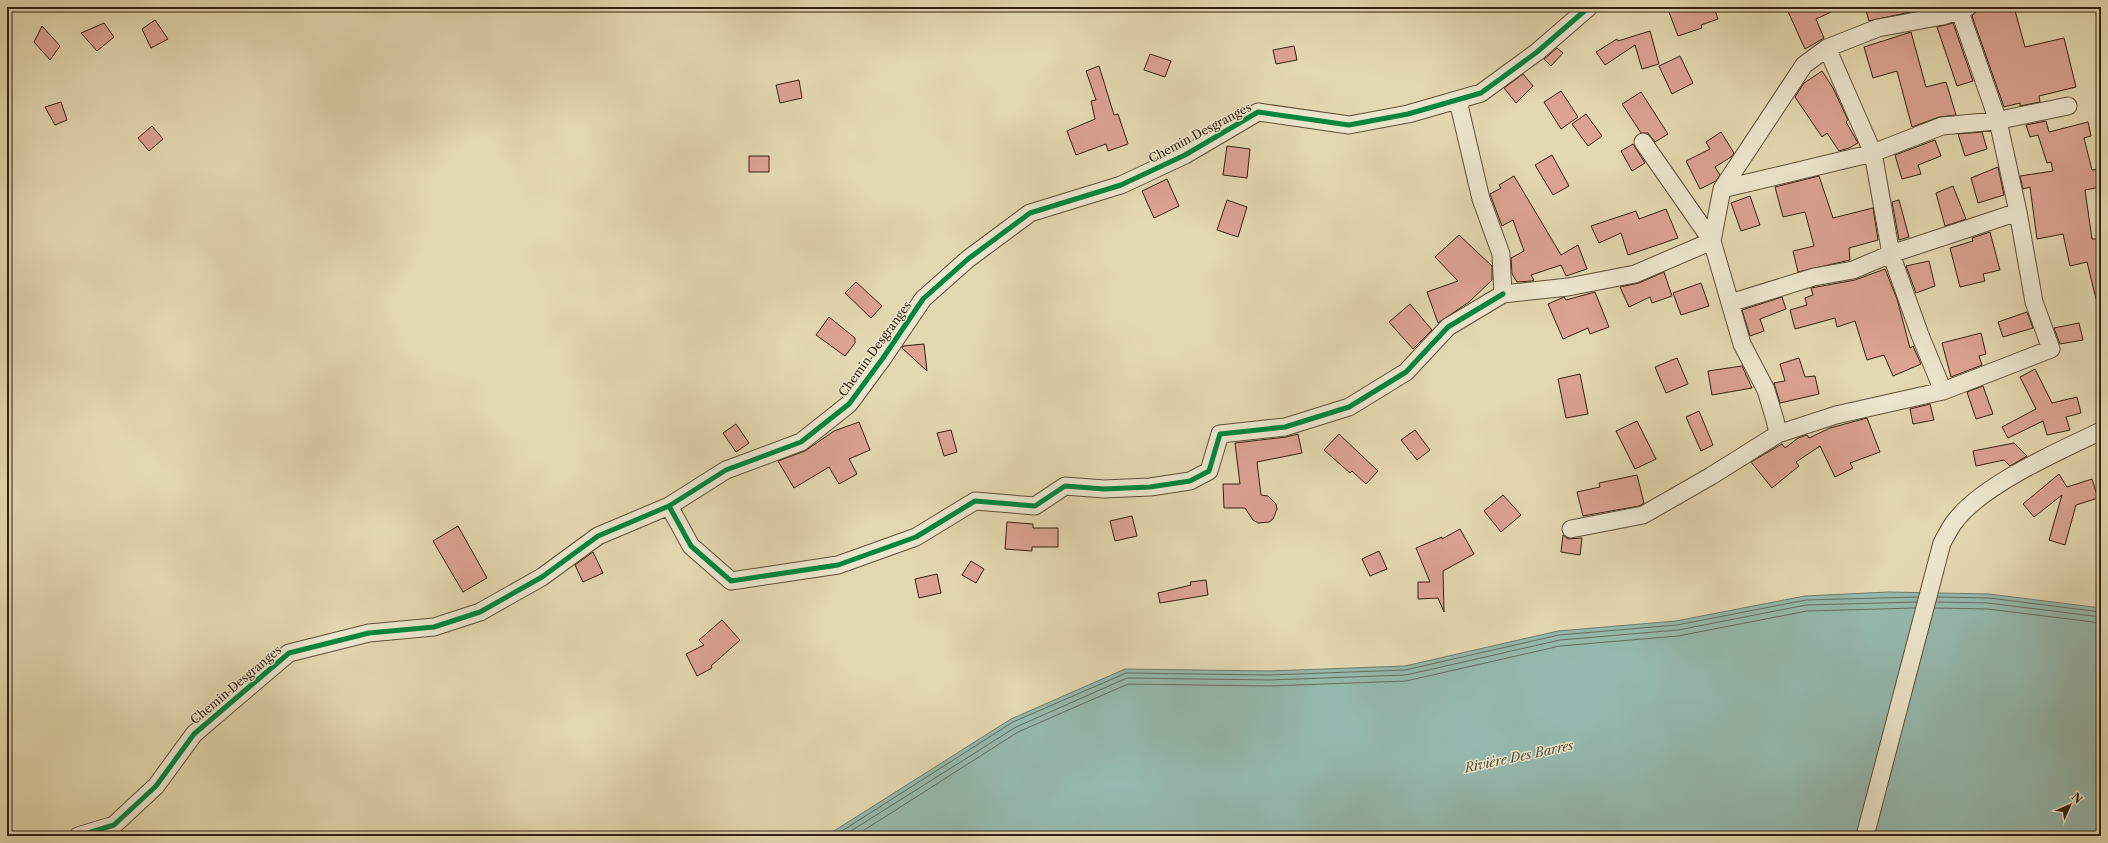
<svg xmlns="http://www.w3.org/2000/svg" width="2108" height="843" font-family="'Libre Caslon Text',serif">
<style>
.water{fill:#95b9ae;stroke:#6e7c6e}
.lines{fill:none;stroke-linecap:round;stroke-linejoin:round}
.shore{stroke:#646d5e;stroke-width:1}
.building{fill:#dca391;stroke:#34210e}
.minor-casing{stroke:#604f37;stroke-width:19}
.minor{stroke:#ede6cd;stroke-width:17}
.cycleway-casing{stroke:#ede6cd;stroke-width:8}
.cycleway{stroke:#00873e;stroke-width:5}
.labels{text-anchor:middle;stroke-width:3;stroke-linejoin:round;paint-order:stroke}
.street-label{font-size:12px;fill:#34210e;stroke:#ede6cd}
.water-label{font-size:13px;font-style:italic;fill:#514f3e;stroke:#ede6cd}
</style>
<rect width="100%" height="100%" fill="#e4d8b2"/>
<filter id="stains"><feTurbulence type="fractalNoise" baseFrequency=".005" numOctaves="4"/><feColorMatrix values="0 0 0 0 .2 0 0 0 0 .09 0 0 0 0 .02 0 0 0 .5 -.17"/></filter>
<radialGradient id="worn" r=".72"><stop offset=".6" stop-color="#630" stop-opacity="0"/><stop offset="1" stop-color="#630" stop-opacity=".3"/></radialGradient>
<path class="water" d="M1888 592 1989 594 2101 608V836H826L1011 719 1125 669 1269 671 1405 666 1558 631 1676 621 1805 596Z"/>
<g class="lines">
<path class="shore" d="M1938 597 1989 598 2101 612
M1936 602 1988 603 2101 617
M1935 608 1988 609 2101 623
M834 836 1013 722 1126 673 1269 675 1405 670 1559 635 1677 625 1806 600 1918 597
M843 836 1016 727 1127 678 1269 680 1406 675 1560 640 1678 630 1806 605 1917 602
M855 836 1018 732 1128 684 1269 686 1406 681 1560 646 1678 636 1807 611 1915 608"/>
</g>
<path class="building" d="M1667 7H1714L1718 19 1701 25 1702 28 1678 36Z
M1786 7H1842L1816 19 1824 38 1805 49Z
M1865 7H1919L1910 12 1869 21Z
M1990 7H2014L2025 47 2064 38 2076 87 2039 96 2040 102 2020 106V103L2004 107 1972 16 1977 11Z
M155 20 168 39 151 48 142 29Z
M104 23 114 37 97 51 81 33Z
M1953 23 1973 81 1957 86 1937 27Z
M42 26 60 46 50 60 34 42Z
M1650 31 1659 64 1642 69 1635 45 1605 65 1596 52 1617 39 1618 41Z
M1911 32 1926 87 1946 82 1956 115 1939 117 1912 127 1897 71 1873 78 1864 47Z
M1294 46 1297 60 1276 64 1273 50Z
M1557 48 1563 53 1551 66 1544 59Z
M1150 54 1171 61 1165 77 1144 70Z
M1680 56 1693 83 1672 94 1659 66Z
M1099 66 1114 115 1118 114 1128 144 1108 151 1106 144 1076 155 1067 131 1095 119 1091 101 1096 100 1086 71Z
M1822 71 1833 88 1848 120 1846 122 1858 143 1849 148 1839 151 1827 133 1822 137 1795 97 1804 83Z
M1523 74 1533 86 1516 103 1504 88Z
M799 80 802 98 780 103 776 85Z
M1561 91 1578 117 1561 129 1544 102Z
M1641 92 1668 134 1655 142 1648 133H1641L1622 104Z
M61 102 67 120 55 125 45 107Z
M1586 114 1602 136 1588 146 1572 124Z
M2046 121 2049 132 2088 122 2091 136 2084 138 2092 170 2099 169 2101 187 2085 190 2092 239H2101V299H2096L2087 262 2070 266 2063 234 2037 239 2030 187 2023 189 2020 176 2053 171 2051 162 2047 163 2038 135 2030 137 2026 125Z
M152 126 163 139 149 151 138 138Z
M1721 132 1734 153 1731 157 1715 167 1720 175 1716 181 1700 189 1686 161 1710 149 1706 142Z
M1982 132 1987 149 1965 156 1958 134Z
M1935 140 1941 156 1918 165 1921 174 1902 179 1895 155Z
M1633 144 1645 163 1632 171 1621 151Z
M1227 146 1250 149 1247 178 1223 175Z
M1552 155 1569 186 1553 195 1535 165Z
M749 156H769V172H749Z
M1998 167 2004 195 1978 203 1971 178Z
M1514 176 1561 255 1578 245 1587 269 1566 276 1561 265 1531 275 1534 280 1532 281 1517 282 1512 274 1511 258 1524 251 1513 220 1502 226 1490 194 1501 188 1499 185Z
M1819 176 1833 218 1873 208 1878 240 1849 248 1850 260 1798 272 1793 251 1814 246 1805 212 1783 217 1775 187Z
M1167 179 1179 206 1154 218 1142 191Z
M1953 186 1966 219 1945 226 1936 193Z
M1750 196 1760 225 1741 231 1731 203Z
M1227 200 1247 207 1238 237 1217 230Z
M1899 200 1909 237 1899 240 1892 202Z
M1666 209 1678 238 1628 255 1621 233 1599 243 1591 226 1636 211 1639 219Z
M1990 232 2000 270 1983 274 1985 281 1960 287 1950 248 1973 241 1972 238Z
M1459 235 1492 266V280L1469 302 1438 323 1427 292 1458 281 1435 257Z
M1929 261 1935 286 1916 293 1906 266Z
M1885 269 1897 299 1910 348 1913 346 1921 364 1893 376 1884 355 1867 360 1855 321 1837 327 1835 318 1795 329 1790 310 1807 305 1805 298 1813 295 1811 288 1855 280Z
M1664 272 1672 296 1652 303 1650 297 1629 307 1620 287 1639 283Z
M856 282 882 306 871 318 845 293Z
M1701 283 1709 306 1681 315 1673 293Z
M1595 292 1609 327 1590 334 1588 328 1563 339 1548 304 1564 297 1566 300Z
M1782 297 1786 309 1760 319 1764 331 1750 336 1742 310Z
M1410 304 1432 330 1413 349 1389 322Z
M2027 312 2033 328 2003 337 1998 322Z
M829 317 855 338V343L845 356 816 335Z
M2079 323 2083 340 2060 344 2054 328Z
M1981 333 1986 354 1979 356 1982 365 1951 377 1942 343Z
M924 344 927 371 902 348 903 346Z
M1677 358 1688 384 1666 393 1655 367Z
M1799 358 1805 377 1815 376 1819 394 1780 403 1774 383 1785 381 1780 364Z
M1742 366 1752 388 1712 395 1708 371Z
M2035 369 2052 403 2077 397 2081 413 2066 417 2070 430 2047 435 2043 421 2008 438 2002 427 2036 409 2020 377Z
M1580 374 1588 414 1566 418 1558 379Z
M1983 386 1993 414 1976 419 1967 392Z
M1930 404 1934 420 1913 424 1910 409Z
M1699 411 1713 445 1701 451 1686 417Z
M1867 418 1880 452 1850 463 1853 468 1835 477 1820 446 1796 462 1799 466 1772 488 1751 462 1782 444 1785 448 1798 438 1807 435 1809 438 1830 428Z
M1637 421 1656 459 1635 469 1616 431Z
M859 422 870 450 849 459 857 474 839 484 829 467 794 488 778 461 805 451 834 431Z
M736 424 749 443 736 452 723 433Z
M951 430 957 452 944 456 937 433Z
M1415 430 1430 450 1417 460 1401 440Z
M1298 434 1302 453 1257 462 1261 495 1268 496 1276 504 1277 509 1273 519 1269 522 1258 523 1253 520 1245 508H1224L1223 484H1240L1235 443 1286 437Z
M1339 434 1378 471 1366 484 1352 471 1350 473 1324 450Z
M2014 443 2027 456 2010 466 2004 460 1976 466 1973 451Z
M2059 474 2067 487 2092 479 2098 498 2076 505 2065 545 2049 540 2062 495 2034 517 2023 504Z
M1637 475 1644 503 1639 506 1583 516 1577 492 1600 487 1599 483Z
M1503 495 1521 515 1501 532 1484 511Z
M1132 516 1137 536 1115 541 1110 521Z
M1007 522 1033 524V528H1058V547H1032V551L1005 549Z
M458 526 487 578 463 592 433 541Z
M1460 529 1474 554 1443 571 1444 612 1438 598 1418 599V582H1430L1416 548 1442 537V539Z
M1563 535 1568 539 1582 538 1580 555 1561 552Z
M1379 551 1387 569 1370 576 1362 559Z
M593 552 603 573 583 582 575 565Z
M971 561 984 569 976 583 962 575Z
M937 574 941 593 919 598 915 579Z
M1206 580 1208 595 1160 603 1158 593 1191 585 1190 582Z
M722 620 740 640 711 666 712 668 697 676 686 654 704 645 699 640Z"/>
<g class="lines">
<g class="minor-casing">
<path id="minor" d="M1827 48 1873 153 1891 254 1920 335 1943 391
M1458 101 1481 199 1501 254 1503 294 1568 287 1635 274 1712 241 1722 189 1804 65 1827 48 1878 28 1943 16 1968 7
M1722 189 1873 153 1942 126 1995 121 2068 106
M1730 303 1814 277 1853 270 1891 254 2018 212
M1778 434 1836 415 1943 391 2051 349 2034 302 2018 212 1998 121 1959 9
M669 506 691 546 731 581 838 565 916 537 975 501 1035 506 1065 486 1104 489 1150 487 1190 481 1209 471 1220 434 1285 427 1349 407 1406 372 1448 327 1503 294
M1571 529 1643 515 1711 476 1778 434 1775 420 1766 390 1742 344 1712 241 1643 142
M78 836 114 825 156 786 194 734 289 653 369 633 434 627 480 612 542 577 598 536 669 506 726 470 801 442 849 404 883 358 923 299 968 259 1030 213 1121 185 1185 155 1258 112 1349 125 1408 114 1481 93 1537 52 1589 7
M1865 836 1942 543C1946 536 1950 527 1956 520 1984 484 2059 451 2101 431"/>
</g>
<use href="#minor" class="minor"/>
<g class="cycleway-casing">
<path id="cycleway" d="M669 506 691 546 731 581 838 565 916 537 975 501 1035 506 1065 486 1104 489 1150 487 1190 481 1209 471 1220 434 1285 427 1349 407 1406 372 1448 327 1503 294
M78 836 114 825 156 786 194 734 289 653 369 633 434 627 480 612 542 577 598 536 669 506 726 470 801 442 849 404 883 358 923 299 968 259 1030 213 1121 185 1185 155 1258 112 1349 125 1408 114 1481 93 1537 52 1589 7"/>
</g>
<use href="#cycleway" class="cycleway"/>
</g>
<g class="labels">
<g class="street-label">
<text transform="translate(1200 133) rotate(-28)" y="4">Chemin Desgranges</text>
<text transform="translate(875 349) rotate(-54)" y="4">Chemin Desgranges</text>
<text transform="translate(236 685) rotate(-40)" y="4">Chemin Desgranges</text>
</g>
<g class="water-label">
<text transform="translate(1519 756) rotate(-12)" y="5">Rivière Des Barres</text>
</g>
</g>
<rect width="2108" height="843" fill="none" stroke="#e4d8b2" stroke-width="24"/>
<rect x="8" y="8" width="2092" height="827" fill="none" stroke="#34210e" stroke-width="2"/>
<rect x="12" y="12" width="2084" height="819" fill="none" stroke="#34210e"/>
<g transform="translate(2070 805) rotate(45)" stroke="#ede6cd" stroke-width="3" paint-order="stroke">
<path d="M0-3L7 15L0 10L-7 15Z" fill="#34210e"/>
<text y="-6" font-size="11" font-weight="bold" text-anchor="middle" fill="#34210e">N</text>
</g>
<rect width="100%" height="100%" filter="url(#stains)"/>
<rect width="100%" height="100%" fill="url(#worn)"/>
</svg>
